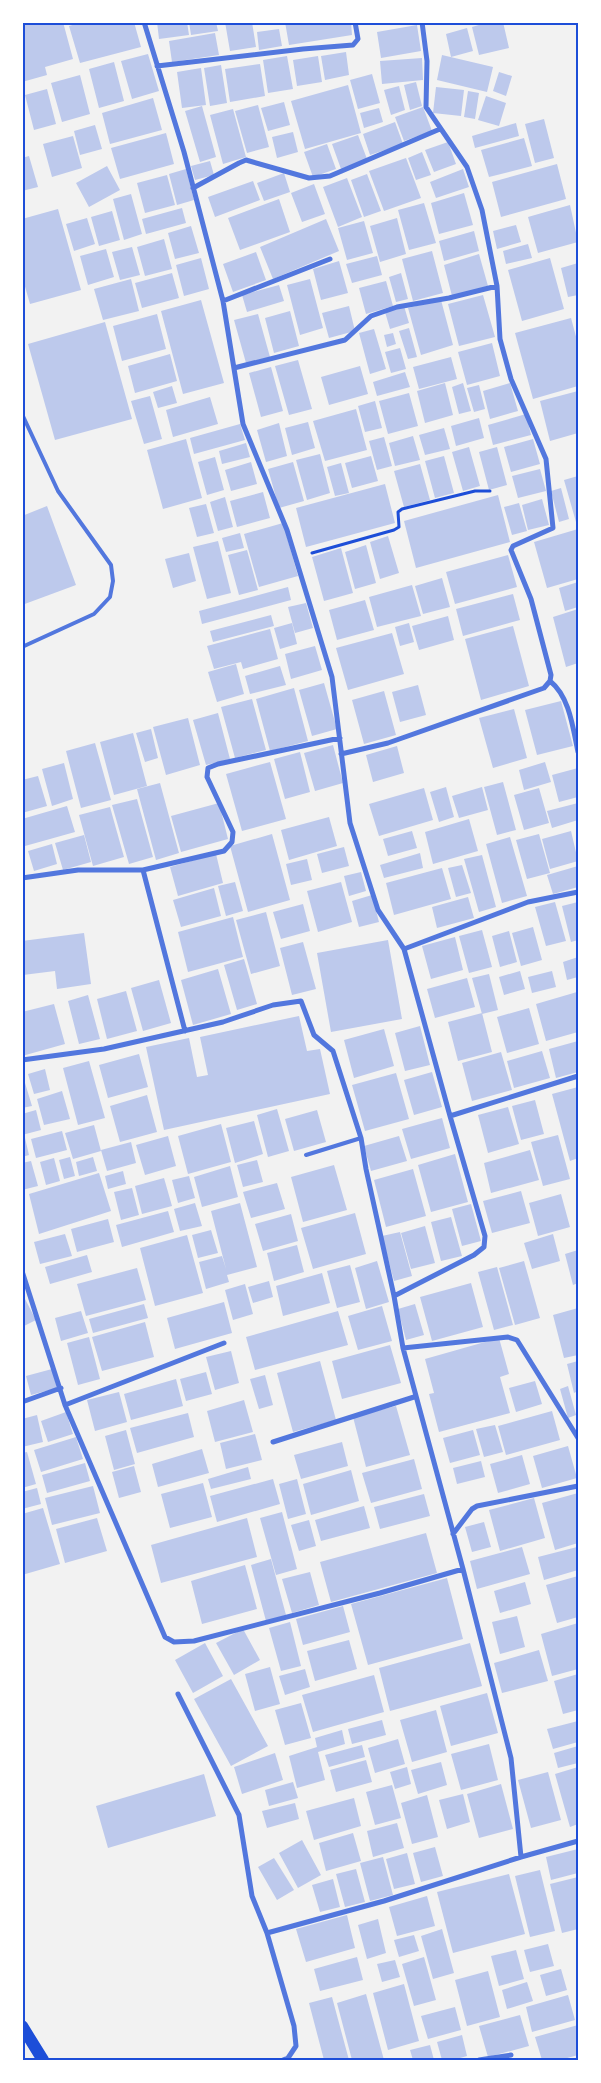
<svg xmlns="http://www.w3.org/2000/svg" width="601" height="2083" font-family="'Roboto Condensed',sans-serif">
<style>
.building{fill:#bdc9ec}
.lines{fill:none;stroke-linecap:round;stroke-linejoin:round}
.path{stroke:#1d4ed8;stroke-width:3}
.service{stroke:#5277de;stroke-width:4}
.minor{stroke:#5277de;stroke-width:5}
.primary{stroke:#1d4ed8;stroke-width:12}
.neatline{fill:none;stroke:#1d4ed8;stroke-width:2}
</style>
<rect width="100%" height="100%" fill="#f2f2f2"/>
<path class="building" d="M63 22 73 59 45 67 47 75 22 82V23Z
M83 22H134L141 47 80 63 69 26Z
M157 22H187L189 35 159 39Z
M189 22H216L218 31 191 35Z
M225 22H252L256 47 230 51Z
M285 22H351L352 35 289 45Z
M489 22H503L509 48 479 55 472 27Z
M417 25 421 51 381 58 377 32Z
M467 28 473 51 451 57 446 34Z
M279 29 282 46 259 50 257 32Z
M215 33 219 55 172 62 169 41Z
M346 52 349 75 325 80 321 56Z
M148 54 159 91 132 99 121 61Z
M442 55 493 67 487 92 437 80Z
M287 56 293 89 268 93 263 60Z
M318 56 322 82 297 86 293 60Z
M422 58 423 80 382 84 380 61Z
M114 62 124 101 99 108 89 69Z
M260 64 265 96 230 102 225 69Z
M221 65 227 103 210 106 204 68Z
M201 68 206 105 182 108 177 72Z
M499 72 512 76 506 96 493 91Z
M372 74 380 103 358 109 350 80Z
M80 75 90 114 62 122 51 83Z
M416 82 422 106 410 110 404 85Z
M348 85 361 133 305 149 291 101Z
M399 86 405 110 391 115 384 90Z
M436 87 464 90 461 116 433 113Z
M47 89 56 124 34 130 25 95Z
M468 91 479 93 475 119 464 117Z
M486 96 506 103 499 126 478 120Z
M153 98 162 130 110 144 102 113Z
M284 102 290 125 268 131 261 108Z
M258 105 269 147 247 153 235 111Z
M202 106 216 157 200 162 185 111Z
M423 107 432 131 404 141 395 117Z
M379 108 383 122 364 128 360 113Z
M233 109 246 157 223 164 210 115Z
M544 119 554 158 535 163 525 124Z
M395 122 403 144 370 155 363 134Z
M516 123 519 136 475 148 472 136Z
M95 125 102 149 80 155 74 131Z
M293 132 298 152 277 158 272 137Z
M166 133 174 164 120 179 111 148Z
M358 135 367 159 341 169 332 144Z
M73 136 82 168 52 177 43 144Z
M524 138 532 166 489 177 481 150Z
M448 142 456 164 434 172 425 150Z
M327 144 336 169 313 177 304 152Z
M422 152 431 175 416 180 408 158Z
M29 156 38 187 22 191V158Z
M406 158 421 198 384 211 369 171Z
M210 161 214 175 195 180 191 166Z
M557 164 566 199 501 217 492 182Z
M107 166 120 190 89 207 76 183Z
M186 169 194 200 177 205 169 174Z
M463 169 469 187 436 198 430 182Z
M284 173 290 192 264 201 257 183Z
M367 174 381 211 364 217 351 180Z
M167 175 175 205 145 213 137 183Z
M347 178 362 217 338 227 323 187Z
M253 181 260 200 215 217 208 197Z
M314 184 325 214 302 222 291 193Z
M464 193 473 225 439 234 431 203Z
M131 194 142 234 124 240 113 199Z
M279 199 290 232 240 250 228 218Z
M424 203 436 243 409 250 398 210Z
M570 205 578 242 538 253 528 217Z
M182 208 186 223 146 234 142 219Z
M58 209 81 290 30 304 22 276V219Z
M112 211 120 240 99 246 91 217Z
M87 218 95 244 74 251 66 224Z
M397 218 406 254 380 262 370 226Z
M326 219 339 251 273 279 260 247Z
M364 221 373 253 347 260 338 228Z
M516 225 521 242 497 249 493 231Z
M191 226 199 253 175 259 168 233Z
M474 231 479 251 444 261 439 241Z
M164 239 172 269 145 276 137 247Z
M528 244 532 258 506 264 503 251Z
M132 247 140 275 120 280 112 252Z
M106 249 114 277 88 285 80 256Z
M432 251 443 293 413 301 402 259Z
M256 252 266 280 233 292 223 264Z
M479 254 488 286 452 296 444 265Z
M377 256 382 275 352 283 346 264Z
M201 258 209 289 184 296 176 265Z
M550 258 564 309 522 321 508 270Z
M339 261 348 293 321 300 313 269Z
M578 263V295L568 297 561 268Z
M172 273 179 298 142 308 135 283Z
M401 273 408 299 396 302 389 277Z
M131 279 139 311 103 320 94 289Z
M310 279 323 328 300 335 287 285Z
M386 281 393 306 366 314 359 288Z
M279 285 284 301 247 312 242 295Z
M483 295 495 337 459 346 448 304Z
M201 300 224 383 183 394 161 311Z
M441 300 453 345 421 355 408 308Z
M349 306 355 331 329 338 322 313Z
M404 306 409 323 390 329 385 312Z
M290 311 299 346 274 353 265 318Z
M157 314 166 349 122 361 113 326Z
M258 314 270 357 246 363 234 320Z
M571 318 578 344V386L533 399 515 333Z
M105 322 132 419 55 440 28 344Z
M409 328 417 357 408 359 399 331Z
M374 329 386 369 370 374 359 333Z
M393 333 396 344 387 347 384 335Z
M492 343 500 376 467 385 458 352Z
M400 348 406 369 391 373 385 352Z
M170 354 177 381 135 393 128 366Z
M451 357 457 379 419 389 413 367Z
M298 360 312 409 289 415 275 366Z
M360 366 368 394 329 405 321 377Z
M271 367 283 411 261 417 249 373Z
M405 372 410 387 377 396 373 382Z
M445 383 453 415 425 423 417 391Z
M463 383 471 411 459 414 452 387Z
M510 383 518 411 490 419 483 391Z
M479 385 485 409 474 412 467 388Z
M172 386 177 403 158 408 153 392Z
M578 391V433L550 441 540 401Z
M409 393 418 426 388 434 379 401Z
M150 396 162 439 144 444 131 401Z
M210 397 218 424 173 437 166 410Z
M375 401 382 428 365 432 358 406Z
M356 409 367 450 325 461 313 421Z
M526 414 531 435 493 445 488 425Z
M479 418 484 438 456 446 451 426Z
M308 422 315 448 292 455 285 428Z
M279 423 287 456 266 462 257 430Z
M240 424 245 440 194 454 190 438Z
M444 428 450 449 425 455 419 435Z
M413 436 420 460 395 466 389 443Z
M384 437 392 466 377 470 369 441Z
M186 439 202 498 163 509 147 450Z
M533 439 540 464 511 472 504 447Z
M246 443 250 457 222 464 219 451Z
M469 447 480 486 463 491 452 452Z
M497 447 507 485 489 490 479 452Z
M320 454 330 493 307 500 296 460Z
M371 456 378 481 352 488 345 463Z
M444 456 454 493 435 498 425 461Z
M215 457 224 490 207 495 198 462Z
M251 462 257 484 231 491 225 470Z
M293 462 304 501 279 508 268 469Z
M341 463 349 493 335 496 327 467Z
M420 464 430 500 404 507 394 471Z
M540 469 546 491 518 498 512 476Z
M578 476V522H576L564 480Z
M385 484 395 523 306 547 296 508Z
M561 488 569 519 559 522 551 491Z
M263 492 270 518 237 527 230 501Z
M498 495 510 542 416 568 404 521Z
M225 497 233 527 218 531 210 502Z
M542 499 549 525 528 530 522 505Z
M519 503 527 531 512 535 504 507Z
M206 504 214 533 197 537 189 508Z
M47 506 76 585 22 605V516Z
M283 523 298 576 259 587 244 534Z
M578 529V579L547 588 534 542Z
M240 533 244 548 226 552 222 538Z
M388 536 399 573 380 579 370 542Z
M218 541 231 593 207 599 193 547Z
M366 545 376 583 355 589 345 552Z
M341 548 353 593 324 601 312 557Z
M247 550 258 590 239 595 228 555Z
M189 553 196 581 173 588 165 559Z
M508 555 517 587 455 604 446 572Z
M442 578 450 607 423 614 415 586Z
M578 582V607L565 611 559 588Z
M412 585 421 616 377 627 369 597Z
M288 587 291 600 202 624 199 611Z
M513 594 520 620 463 636 456 609Z
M365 600 374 630 337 640 329 610Z
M306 603 313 628 295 633 288 607Z
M578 609V663L566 667 553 617Z
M271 615 274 626 213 642 210 631Z
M448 616 454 640 419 650 412 626Z
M292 623 297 644 280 649 274 628Z
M409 623 414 642 400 646 395 627Z
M513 626 529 686 481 700 465 639Z
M270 629 278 659 243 669 241 662 214 669 207 646Z
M392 633 404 674 348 690 336 648Z
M315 646 322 670 291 679 285 654Z
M236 664 244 694 217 702 208 672Z
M280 666 286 685 250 694 245 676Z
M324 683 337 729 312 736 299 690Z
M418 685 426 715 400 722 392 692Z
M294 688 308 741 270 751 256 699Z
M384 691 396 735 364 744 352 700Z
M252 699 266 750 235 758 221 707Z
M561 701 573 746 537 755 525 710Z
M514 709 527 758 493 768 479 718Z
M218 713 230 759 206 765 193 720Z
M188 718 200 765 166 775 153 727Z
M151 729 158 758 145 762 136 733Z
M133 733 147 786 114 795 100 742Z
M95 743 111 800 81 808 66 751Z
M333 745 343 783 315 791 304 753Z
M397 746 404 773 373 782 366 755Z
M300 752 310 792 285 799 274 759Z
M270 762 286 819 242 831 226 774Z
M545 762 551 782 524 790 519 770Z
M64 763 73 799 52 806 42 769Z
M578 768V797L559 802 552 775Z
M38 776 47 806 22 813V780Z
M503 782 516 830 497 835 484 787Z
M160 783 179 853 156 860 137 789Z
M446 787 454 817 439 822 430 792Z
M482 787 488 810 459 818 452 796Z
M424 788 433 820 379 836 369 804Z
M539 788 549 823 524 830 514 795Z
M137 799 153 857 129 864 112 805Z
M219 803 228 839 181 852 171 816Z
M578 803V820L552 828 547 811Z
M67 806 75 832 25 846 22 835V819Z
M110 807 124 857 93 866 79 815Z
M329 817 337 846 289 860 281 830Z
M469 819 478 851 433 864 425 832Z
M412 831 417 848 388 856 383 839Z
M571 831 578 861 550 869 542 839Z
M272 834 290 900 248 912 230 846Z
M539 834 550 873 527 879 516 840Z
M84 835 91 862 63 870 55 843Z
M510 837 527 896 502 903 486 844Z
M52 844 57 864 34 871 28 851Z
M344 847 349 866 322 873 317 854Z
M420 853 423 868 384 878 380 865Z
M216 854 223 883 178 896 170 867Z
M482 855 496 907 479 912 464 859Z
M307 859 312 880 291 885 286 864Z
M462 865 471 893 456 897 448 868Z
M578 866V887L553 894 547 875Z
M442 868 451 899 394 915 386 883Z
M361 872 366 891 349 896 344 876Z
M235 882 243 911 226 916 218 886Z
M341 882 352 922 318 932 307 891Z
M214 888 221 916 181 927 173 900Z
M372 895 379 922 359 927 352 901Z
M468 897 474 918 437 928 432 907Z
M555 902 566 941 546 946 535 907Z
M578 902V940L571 942 562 906Z
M303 904 310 931 281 939 273 912Z
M266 912 280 966 251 974 236 920Z
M233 917 243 957 188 972 178 932Z
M533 927 542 960 521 966 512 933Z
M482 930 492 967 469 973 459 936Z
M509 931 517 962 500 967 492 936Z
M84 933 91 984 57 989 55 971 23 975 22 941Z
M455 937 463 970 431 979 422 946Z
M388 940 402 1019 331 1032 317 953Z
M303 942 316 989 292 995 280 948Z
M578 957V977L567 980 563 962Z
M244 959 257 1004 237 1010 224 965Z
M218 969 231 1014 193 1025 181 980Z
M520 971 525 989 504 995 499 977Z
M552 971 556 987 532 993 528 977Z
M489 974 498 1010 482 1014 472 978Z
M467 978 475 1007 435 1018 427 989Z
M159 980 171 1023 143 1031 131 988Z
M126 991 137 1031 107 1039 97 999Z
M577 992 578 1032 546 1041 536 1004Z
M88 995 100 1039 79 1044 68 1001Z
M54 1004 65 1044 22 1056V1012Z
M529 1008 539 1044 507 1053 497 1017Z
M482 1013 492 1052 458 1061 448 1022Z
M299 1016 307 1051 320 1049 330 1094 164 1130 146 1047 189 1038 197 1077 208 1075 200 1037Z
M420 1026 430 1065 405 1071 395 1033Z
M384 1029 394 1066 354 1078 344 1040Z
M578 1041V1072L556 1078 549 1049Z
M542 1051 550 1078 514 1088 507 1061Z
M501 1052 512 1090 472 1101 462 1063Z
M139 1054 148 1087 108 1098 99 1065Z
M89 1061 105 1118 78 1125 63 1068Z
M45 1069 50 1090 34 1094 28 1074Z
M432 1072 442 1107 414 1115 404 1080Z
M22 1073 32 1106 22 1108Z
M396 1073 409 1119 365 1131 352 1085Z
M578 1087V1158L570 1161 552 1094Z
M62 1091 70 1119 44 1125 37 1099Z
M147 1095 157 1132 120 1142 110 1106Z
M535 1100 544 1134 521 1140 512 1106Z
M508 1107 519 1144 488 1153 478 1115Z
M277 1109 289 1151 268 1157 257 1115Z
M36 1110 41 1130 22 1135V1114Z
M317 1110 326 1142 294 1151 285 1119Z
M442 1118 450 1148 411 1159 402 1129Z
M254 1121 263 1154 235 1163 226 1128Z
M221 1124 231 1162 188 1174 178 1136Z
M94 1125 101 1151 73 1159 65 1133Z
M62 1131 67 1150 36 1158 31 1139Z
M558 1135 570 1179 543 1186 531 1142Z
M168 1136 176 1166 145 1175 136 1145Z
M399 1136 407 1161 371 1171 364 1146Z
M25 1138 29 1155 22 1157V1139Z
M131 1142 136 1163 107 1171 101 1150Z
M530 1150 539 1180 491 1193 484 1163Z
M455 1154 468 1202 431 1212 418 1165Z
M70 1157 75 1176 64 1179 59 1160Z
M93 1157 97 1171 79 1176 76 1162Z
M54 1158 60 1181 46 1185 40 1162Z
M257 1160 263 1182 243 1187 237 1165Z
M31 1161 38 1186 22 1190V1163Z
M334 1165 347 1210 303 1222 291 1177Z
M230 1166 238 1197 202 1207 194 1177Z
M413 1169 426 1216 386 1227 374 1180Z
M123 1171 126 1184 108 1189 105 1176Z
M99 1173 111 1211 39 1234 29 1194Z
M189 1176 195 1198 178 1203 172 1180Z
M164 1178 172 1206 142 1214 135 1186Z
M277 1183 285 1209 251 1218 243 1192Z
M132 1188 139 1215 121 1220 114 1192Z
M521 1191 530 1223 492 1233 483 1201Z
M561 1194 570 1227 538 1236 529 1203Z
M195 1203 202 1226 180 1231 174 1209Z
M240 1203 257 1267 227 1275 229 1282 206 1289 199 1262 222 1256 226 1269 211 1211Z
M471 1204 481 1241 462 1246 452 1209Z
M168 1211 174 1232 122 1247 116 1225Z
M355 1213 366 1254 313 1269 301 1228Z
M291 1214 298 1241 263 1251 255 1224Z
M451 1217 462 1256 441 1261 431 1222Z
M108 1219 114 1242 77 1252 71 1229Z
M425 1226 435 1263 411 1269 401 1233Z
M211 1230 218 1253 198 1258 192 1235Z
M400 1232 412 1276 394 1281 382 1236Z
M65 1234 72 1256 40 1264 34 1242Z
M553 1234 560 1261 532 1269 524 1243Z
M187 1235 203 1293 155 1306 140 1248Z
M297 1245 304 1272 274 1281 267 1253Z
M578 1250V1283L573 1285 565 1254Z
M87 1255 92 1272 50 1284 45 1267Z
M377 1261 389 1302 366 1309 355 1268Z
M524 1261 540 1318 515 1325 499 1268Z
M350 1265 360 1302 337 1308 327 1271Z
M497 1267 513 1325 494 1330 478 1272Z
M137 1268 146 1300 86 1316 77 1284Z
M322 1273 330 1303 283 1316 276 1286Z
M269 1281 273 1297 253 1303 248 1287Z
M471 1283 483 1327 432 1341 420 1297Z
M245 1284 253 1314 233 1320 225 1290Z
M25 1299 36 1320 22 1327V1301Z
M224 1302 232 1333 175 1349 167 1318Z
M144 1304 148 1318 93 1333 89 1319Z
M415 1304 424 1335 406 1340 398 1309Z
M382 1306 392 1341 358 1350 348 1316Z
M578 1308V1355L564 1358 553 1315Z
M81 1311 88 1333 61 1341 55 1318Z
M338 1311 348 1345 255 1370 246 1337Z
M145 1322 154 1357 102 1371 92 1337Z
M89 1337 100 1379 78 1385 67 1343Z
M499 1338 509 1374 500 1377 510 1413 439 1432 429 1394 434 1393 425 1359Z
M390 1345 401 1383 342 1399 332 1361Z
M231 1351 239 1383 215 1390 206 1357Z
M320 1361 336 1420 293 1432 277 1373Z
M578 1361V1391L574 1393 567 1364Z
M52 1369 57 1388 31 1395 26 1376Z
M206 1372 212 1394 186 1401 180 1379Z
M265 1375 273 1405 259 1409 250 1379Z
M176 1379 183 1406 131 1420 124 1394Z
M535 1381 542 1404 516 1412 509 1388Z
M568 1386 576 1415 568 1418 560 1389Z
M119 1392 127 1422 95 1431 87 1400Z
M244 1400 253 1432 215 1442 207 1411Z
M396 1406 410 1455 366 1467 353 1417Z
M552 1411 560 1440 506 1455 498 1426Z
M66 1412 73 1434 48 1442 41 1421Z
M188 1413 194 1437 137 1453 130 1428Z
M37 1415 43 1442 22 1447V1419Z
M495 1425 503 1452 484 1457 476 1429Z
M126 1430 135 1464 114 1470 105 1436Z
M473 1430 480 1455 450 1463 443 1438Z
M255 1434 262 1460 226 1469 220 1443Z
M76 1437 83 1459 41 1472 34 1450Z
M342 1442 348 1466 301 1479 294 1455Z
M568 1446 577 1478 542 1488 533 1456Z
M202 1449 209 1473 158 1487 152 1464Z
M27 1452 36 1484 22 1488V1453Z
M522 1455 530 1484 498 1493 490 1464Z
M414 1459 422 1489 371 1503 362 1473Z
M481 1461 485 1477 457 1484 453 1468Z
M85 1463 90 1481 47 1493 42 1475Z
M134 1466 141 1492 119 1498 112 1472Z
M248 1467 251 1479 211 1489 208 1479Z
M351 1470 359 1501 311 1515 303 1484Z
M273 1479 280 1504 217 1522 210 1496Z
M297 1479 306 1514 288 1519 279 1484Z
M203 1483 212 1517 170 1528 161 1494Z
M93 1486 100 1513 52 1525 45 1498Z
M37 1488 41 1504 22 1509V1492Z
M578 1493V1543L555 1550 542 1503Z
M424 1494 430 1516 380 1529 374 1507Z
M534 1498 545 1538 500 1551 489 1510Z
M364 1506 370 1528 321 1541 315 1520Z
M43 1508 60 1564 22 1575V1514Z
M282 1512 297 1569 276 1575 260 1518Z
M97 1518 107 1551 65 1563 56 1529Z
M247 1518 257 1557 161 1583 151 1545Z
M309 1520 316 1546 299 1551 291 1525Z
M484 1522 491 1547 472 1552 465 1527Z
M426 1533 437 1573 331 1602 320 1562Z
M522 1547 530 1574 477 1589 470 1561Z
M577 1547 578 1570 544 1580 538 1557Z
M271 1559 286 1615 266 1621 251 1565Z
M245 1565 257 1609 202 1624 191 1581Z
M310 1572 319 1605 292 1613 282 1579Z
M578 1576V1617L557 1623 546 1585Z
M447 1578 463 1639 368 1665 351 1604Z
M525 1582 531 1604 500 1613 494 1591Z
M343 1606 350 1632 303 1645 296 1619Z
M517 1616 525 1647 500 1654 492 1622Z
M290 1622 301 1666 281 1671 269 1628Z
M578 1623V1669L552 1676 541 1634Z
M243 1629 260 1660 234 1675 216 1643Z
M349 1640 357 1669 315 1681 307 1651Z
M205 1643 223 1676 193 1693 175 1660Z
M470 1643 482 1686 390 1711 379 1668Z
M539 1650 548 1681 502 1693 494 1663Z
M270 1667 280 1704 255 1711 245 1674Z
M305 1669 310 1687 285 1695 279 1676Z
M578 1674V1710L563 1714 554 1681Z
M374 1675 384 1712 313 1732 302 1695Z
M231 1679 268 1746 231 1766 194 1699Z
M487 1693 498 1733 451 1746 440 1706Z
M301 1703 311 1738 285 1745 275 1710Z
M436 1710 447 1752 412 1762 400 1720Z
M382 1720 386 1735 352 1744 348 1729Z
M578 1721V1742L553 1749 547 1729Z
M342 1730 345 1744 318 1752 325 1780 297 1788 289 1756 317 1747 315 1738Z
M398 1739 405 1764 375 1773 368 1748Z
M489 1744 498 1780 461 1790 451 1754Z
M362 1745 365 1757 329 1767 325 1755Z
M578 1746V1763L558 1768 554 1753Z
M275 1753 283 1780 242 1794 234 1767Z
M366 1760 372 1782 336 1792 330 1770Z
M441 1762 447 1785 418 1794 411 1770Z
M407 1767 411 1784 395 1789 390 1772Z
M578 1767V1824L570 1827 555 1774Z
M548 1772 561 1820 531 1828 518 1780Z
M204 1774 216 1816 108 1848 96 1806Z
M293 1782 298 1798 269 1806 265 1790Z
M501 1784 513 1829 479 1838 467 1794Z
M392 1785 401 1818 375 1825 366 1792Z
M463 1794 470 1822 447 1829 439 1800Z
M427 1795 438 1837 412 1844 401 1803Z
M354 1798 361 1826 314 1840 306 1811Z
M295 1803 299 1819 267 1828 262 1811Z
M397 1823 404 1848 373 1857 367 1831Z
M353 1833 361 1861 326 1871 319 1843Z
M302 1840 321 1875 298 1888 279 1853Z
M435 1847 443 1876 421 1882 413 1853Z
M578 1849V1873L551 1880 546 1857Z
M407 1853 415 1884 394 1889 386 1859Z
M383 1857 393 1895 370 1901 360 1863Z
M274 1858 294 1890 277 1900 258 1867Z
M356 1869 365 1902 345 1907 336 1874Z
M540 1870 555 1931 530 1937 515 1876Z
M509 1874 525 1934 453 1953 437 1892Z
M578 1877V1929L562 1933 550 1884Z
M333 1879 340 1907 320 1912 312 1885Z
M427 1896 435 1926 397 1936 389 1907Z
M347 1915 355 1948 306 1962 296 1929Z
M378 1919 386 1953 367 1959 358 1925Z
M442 1929 454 1973 433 1979 421 1936Z
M414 1935 419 1951 399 1957 394 1940Z
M548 1944 554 1966 530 1972 524 1950Z
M516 1950 524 1979 499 1986 491 1956Z
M357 1957 363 1980 320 1991 314 1969Z
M424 1957 436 2000 414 2006 402 1964Z
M395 1960 400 1977 382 1982 377 1964Z
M561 1969 567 1990 546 1996 540 1975Z
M488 1971 500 2017 467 2026 455 1980Z
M527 1982 533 2001 507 2009 502 1990Z
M404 1984 419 2041 388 2050 373 1993Z
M366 1994 384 2060H352L337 2003Z
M568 1995 575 2020 532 2032 526 2007Z
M332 1997 349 2060H324L309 2003Z
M455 2007 461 2030 428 2039 421 2016Z
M520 2015 529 2046 488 2057 479 2026Z
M578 2025V2055L560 2060H542L535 2037Z
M462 2035 467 2056 453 2060H442L437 2042Z
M430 2045 434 2060H413L410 2050Z"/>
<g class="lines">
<path class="path" d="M312 553 394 530 399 527 398 512 402 509 475 491H490"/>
<path class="service" d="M22 414 58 491 111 565 113 581 110 597 94 614 22 647
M306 1155 361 1138"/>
<path class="minor" d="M144 22 184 152 223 301 243 424 287 530 332 677 350 823 378 910 404 949 450 1116 485 1236 484 1247 474 1255 394 1296
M157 66 303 49 353 45 358 39 355 22
M193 188 239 163 246 160 309 178 330 176 440 129
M223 301 330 259
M234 368 345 340 371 316 397 307 449 298 497 286
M550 681C570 697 573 729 578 752
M341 754 388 743 544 688 550 681 551 675 531 599 511 550 513 546 553 528 546 459 511 379 500 339 497 286 482 210 467 167 426 107 427 61 422 22
M143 870 224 851 232 842 233 832 207 777 208 768 218 764 340 738
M22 878 78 870H143L185 1031
M404 949 528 902 578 892
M22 1060 104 1049 223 1022 273 1005 301 1001 314 1035 333 1051 361 1138 366 1169 394 1296 403 1348 463 1569 511 1758 521 1857
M450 1116 578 1076
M22 1271 65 1405 165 1637 174 1642 194 1641 380 1593 463 1569
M403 1348 508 1337 517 1340 578 1438
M22 1402 61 1388
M65 1405 224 1343
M273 1442 414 1397
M453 1534 472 1509 477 1506 578 1486
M178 1694 239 1815 252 1896 267 1933 294 2026 296 2046 288 2058 283 2060
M267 1933 384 1901 521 1857 578 1841
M479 2060 511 2055"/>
<path class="primary" d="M22 2026 43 2060"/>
</g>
<rect width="601" height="2083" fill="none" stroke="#ffffff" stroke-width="48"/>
<rect x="24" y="24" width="553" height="2035" class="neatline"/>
</svg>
